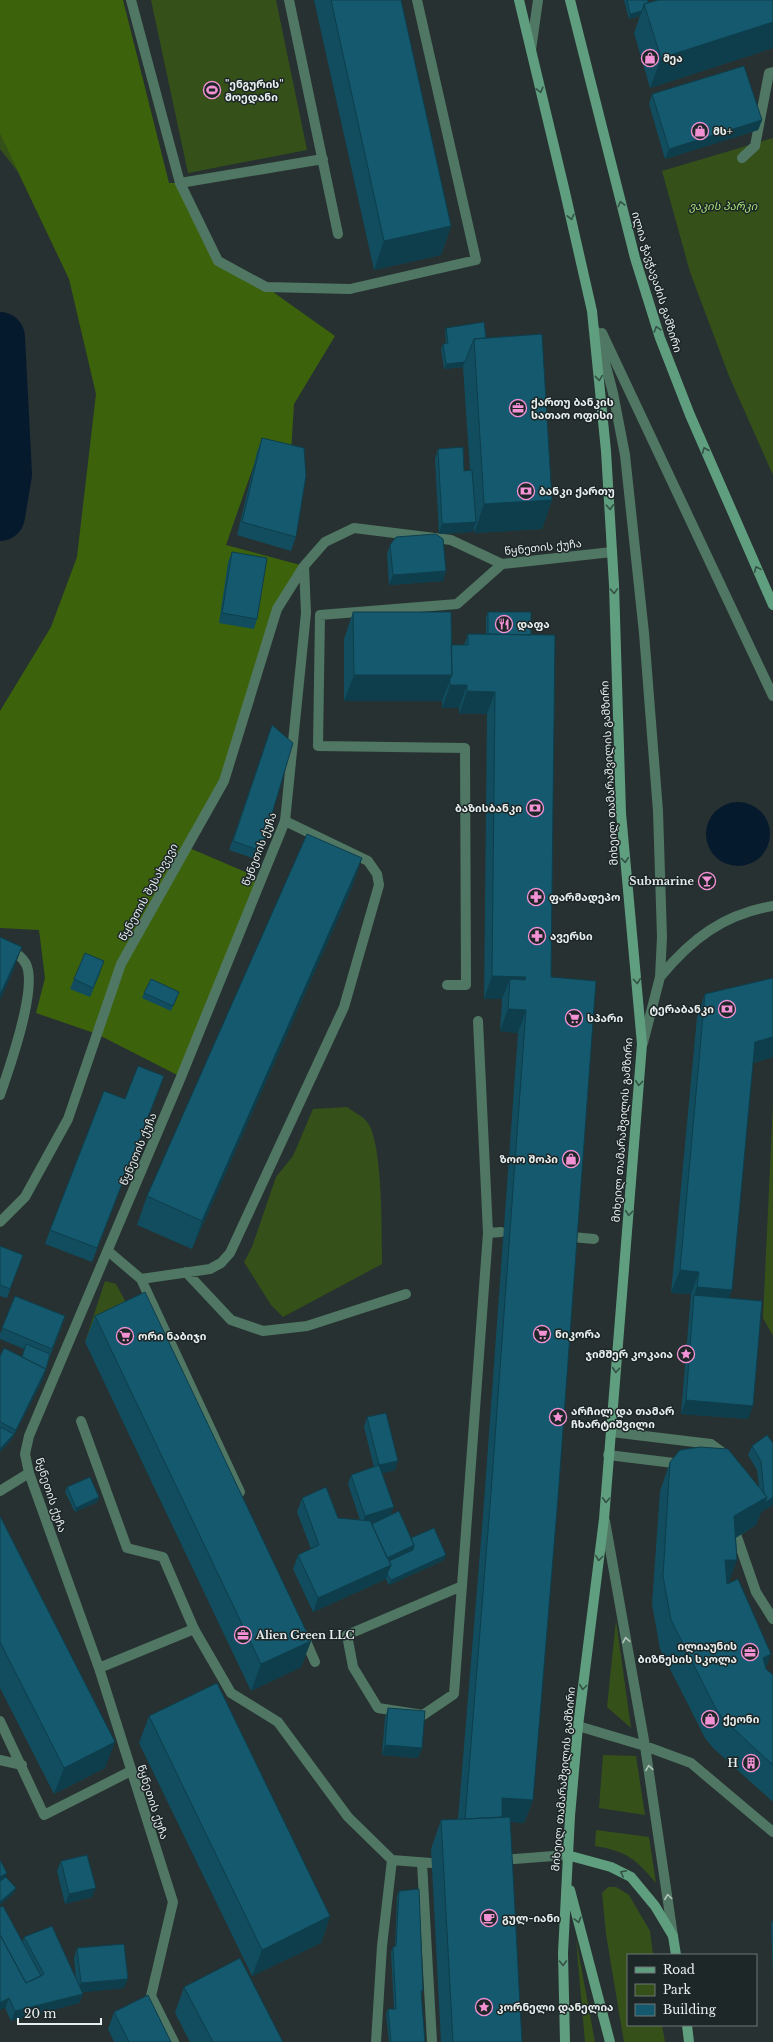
<svg xmlns="http://www.w3.org/2000/svg" width="773" height="2042" font-family="'Libre Baskerville','Noto Sans Georgian',serif">
<style>
.green{fill:#355119}
.forest{fill:#3c630b}
.water{fill:#061a2e}
.lines{fill:none;stroke-linecap:round;stroke-linejoin:round}
.river{stroke:#061a2e;stroke-width:50}
.service{stroke:#507763;stroke-width:10}
.minor{stroke:#507763;stroke-width:10}
.secondary{stroke:#5f9f7f;stroke-width:10}
.wall{fill:#114d5e;fill-rule:evenodd}
.shaded-wall{fill:#0e3e4c}
.building{fill:#14596d;stroke:#0e3e4c}
.oneway{stroke:#345146}
.oneway2{stroke:#b3c4bd}
.labels{text-anchor:middle;stroke-width:3;stroke-linejoin:round;paint-order:stroke}
.poi-label{font-size:11px;font-weight:bold;fill:#e8eeee;stroke:#1d2727;text-anchor:start}
.park-label{font-size:11px;font-style:italic;fill:#a7e076;stroke:#1d2727}
.street-label{font-size:11px;fill:#e8eeee;stroke:#1d2727}
</style>
<rect width="100%" height="100%" fill="#273131"/>
<path class="green" d="M151 0H276L307 150 188 173Z
M0 134 18 172 0 149Z
M773 138V475L729 376 690 272 662 171Z
M773 1102V1336L763 1318Z
M347 1107C353 1112 363 1116 367 1122 383 1140 382 1237 382 1264L283 1317 271 1305 244 1262 252 1247 276 1177 293 1156 313 1109Z
M105 1281 116 1284 135 1319 85 1342Z
M616 1620 631 1728 607 1707Z
M603 1755 636 1756 645 1815 599 1808Z
M596 1830 649 1837 656 1883C636 1859 626 1851 595 1846Z
M608 1887H616L629 1895 650 1931 653 1955H628V2025H662L665 2042H624L606 1934 602 1893Z
M576 1939 595 2042H585Z"/>
<path class="forest" d="M0 0H123L169 183H180L218 261 266 287 335 336 294 404 291 452 259 450 226 545 304 566 277 609 224 781 187 847 262 879 181 1077 97 1034 36 1013 45 978 39 930 0 928V711L51 627 77 557 96 394 69 279 0 134Z"/>
<path class="water" d="M706 834a32 32 0 1 1 64 0a32 32 0 1 1-64 0Z"/>
<g class="lines">
<path class="river" d="M0 337 7 474 0 516"/>
<path class="service" d="M289 0 338 234
M531 50 538 0
M742 158 755 146 769 73 773 72
M180 183 323 159
M350 289 476 260 417 0
M597 332 613 393 625 455 644 633 658 811 662 937 660 977 643 1043
M602 333 773 696
M0 944C9 948 21 955 26 964 38 988 9 1069 0 1095
M660 977C691 939 724 914 773 906
M447 985H466L465 748 318 746 320 615 457 604 502 564
M478 1021 488 1233
M572 1237 594 1239
M108 1251 141 1279 240 1492
M186 1272 231 1320 263 1331 307 1326 406 1294
M141 1279 210 1269 221 1263 230 1253 344 1007 379 885 377 874 368 861 285 821
M81 1421 127 1548 163 1557 194 1629
M611 1432 711 1444 726 1455
M608 1455 682 1464
M0 1491 29 1473
M605 1521 645 1746 673 1936
M737 1537 756 1592 773 1619
M462 1586 347 1635 353 1667 378 1708 423 1715 454 1694 488 1233 501 1232
M303 1634 315 1662
M0 1721 44 1815 131 1771
M578 1726 645 1746 691 1763 773 1832
M0 1760 22 1765
M422 1863 432 2042"/>
<path class="minor" d="M131 0 180 183 218 261 266 287 350 289
M0 1222 25 1197 68 1119 121 964 224 781 277 609 304 566
M99 1668 194 1629 231 1693 278 1722 348 1817 392 1860 431 1863
M500 1860 567 1855
M174 2042 151 1996 173 1902 99 1668 29 1473 25 1454 29 1436 181 1077 285 821 306 613 304 566 325 542 354 528 451 540 502 564 612 552
M376 2042 382 1946 392 1860"/>
<path class="secondary" d="M519 0 564 188 592 311 606 451 614 585 621 813 642 1044 604 1519 578 1726 570 1816 563 1953 565 2042
M570 0 635 258 660 338 690 415 773 605
M567 1855 611 1867 631 1877 655 1906 673 1936 676 1955
M570 1890 610 2042
M687 2025 689 2042"/>
</g>
<path class="wall" d="M314 0H401L451 226 441 255 374 270Z
M624 0H648V3L773 0V48L650 88 634 33 640 16 629 19Z
M652 94 762 120 758 130 665 159 649 104Z
M446 328 486 338 552 500 542 529 474 533V528L472 532 439 534 435 459 438 449 464 471 470 470 463 367 444 369 441 349 443 344 446 343 445 333Z
M262 438 296 537 291 551 237 535 257 452Z
M390 545 446 571 443 581 389 585 387 554Z
M232 552 257 619 254 629 219 623 228 562Z
M353 612 451 645H464L468 634H486V617L488 612H531L533 1800 524 1823 510 1822 522 2042H441L431 1849 441 1820 458 1819 483 1516 518 1033 500 1031 502 1001V999H484L487 714H459V708H442V701H344V639Z
M272 725 261 851 258 860 229 850Z
M362 858 352 887 192 1249 137 1225 147 1196Z
M101 971 90 997 70 989 74 979Z
M773 978V1057L753 1063 729 1298 748 1419 681 1414 691 1294 671 1293 697 1017 705 994Z
M144 993 177 997 171 1011 142 998Z
M159 1090 92 1262 45 1244 50 1230 125 1099Z
M0 1246 23 1255 7 1298 0 1296Z
M15 1296 62 1326 50 1356 43 1379 12 1439 0 1452V1356L22 1357 24 1349 0 1339V1334Z
M95 1316 311 1641 301 1667 251 1691 85 1342Z
M367 1417 395 1470 382 1473 390 1515 411 1538 444 1560 389 1585 386 1579 313 1612 293 1569 298 1555 311 1549 297 1512 302 1498 338 1518 360 1520 348 1484 351 1475 374 1467 364 1427ZM384 1518 372 1524 371 1523Z
M767 1435 773 1505 761 1512 756 1525 736 1538 737 1560 728 1583 766 1669 773 1675V1802L713 1748 705 1738 660 1649 652 1604 660 1491 670 1462 759 1487 757 1470 748 1455 752 1446Z
M67 1487 99 1497 97 1502 75 1512 65 1492Z
M0 1516 105 1768 54 1794 0 1688Z
M388 1708 422 1748 418 1758 382 1755 385 1718Z
M149 1716 330 1916 321 1943 252 1976 139 1743Z
M61 1861 92 1897 65 1904 57 1871Z
M399 1891 423 1990 421 1995 425 2042H389L386 2014 388 2009H394L391 1952 393 1947H395L397 1896Z
M773 1919V1980L771 1924Z
M24 1937 76 1979 74 1958 77 1948 124 1988 82 1992 83 1994 79 2003 11 2021 5 2008Z
M184 1987 283 2042H190L175 2013Z
M114 2012 171 2042H114L108 2029Z"/>
<path class="shaded-wall" d="M642 11 640 16 629 19 630 14Z
M773 22V48L650 88 661 58Z
M762 120 758 130 665 159 669 149Z
M451 226 441 255 374 270 384 241Z
M465 362 463 367 444 369 446 364Z
M552 500 542 529 474 533 484 504Z
M476 522 472 532 439 534 442 524Z
M446 571 443 581 389 585 393 575Z
M354 675H452L442 701H344Z
M450 685H467L459 708H442Z
M467 691 495 692 487 714H459Z
M362 858 352 887 192 1249 202 1221Z
M22 947 12 974 0 1000V995Z
M492 976 526 977 517 999 510 979 502 999H484Z
M508 1009 526 1010 518 1033 500 1031Z
M773 1037V1057L747 1064 755 1042Z
M680 1270 699 1272 691 1294 671 1293Z
M697 1287 732 1290 724 1312 694 1295 689 1309Z
M46 1369 43 1379 12 1439 0 1452V1449L14 1434 16 1430Z
M686 1400 753 1406 748 1419 681 1414Z
M398 1461 395 1470 376 1475 379 1465Z
M99 1497 97 1502 75 1512 76 1508Z
M767 1497 756 1525 724 1544 734 1516Z
M773 1497V1505L761 1512 765 1503Z
M394 1507 390 1516 362 1526 365 1516Z
M414 1545 411 1555 383 1564 384 1559Z
M446 1555 444 1560 389 1585 391 1580Z
M725 1560H737L727 1588 715 1589Z
M391 1565 386 1579 313 1612 318 1598Z
M311 1641 301 1667 251 1691 261 1664Z
M771 1654 761 1682 763 1658Z
M115 1742 105 1768 54 1794 64 1768Z
M385 1745 422 1748 418 1758 382 1755Z
M502 1798 533 1800 524 1823 494 1820Z
M7 1873 4 1882 0 1885V1877Z
M16 1888 14 1893 0 1905V1902Z
M96 1888 92 1897 65 1904 69 1894Z
M330 1916 321 1943 252 1976 262 1950Z
M128 1979 124 1988 77 1993 81 1983Z
M83 1994 79 2003 11 2021 15 2011Z
M9 1998 5 2008 0 2010V2003Z"/>
<path class="building" d="M331 0H401L451 226 384 241Z
M627 0H648V3L644 4 642 11 630 14Z
M658 0H773V22L661 58 644 4Z
M744 66 762 120 669 149 652 94Z
M484 322 486 338 474 339 465 362 446 364 443 344 448 343 446 328Z
M542 334 552 500 484 504 474 339Z
M262 438 304 448 306 476 296 537 242 522Z
M463 447 464 471 472 470 476 522 442 524 438 449Z
M436 534 443 539 446 571 393 575 390 545 396 537Z
M232 552 267 558 257 619 222 613Z
M353 612H451L452 675H354Z
M488 612H531V635L488 634Z
M468 634 555 635 551 977 596 981 558 1498 533 1800 502 1798V1817L465 1819 491 1493 526 1010 508 1009 510 979 525 980 526 977 492 976 495 692 467 691V685H450V679L452 675 451 645H468Z
M272 725 293 743 261 851 233 841Z
M307 834 362 858 202 1221 147 1196Z
M0 937 22 947 0 995Z
M85 953 104 961 93 988 74 979Z
M773 978V1037L755 1042 732 1290 697 1287 699 1272 680 1270 705 994Z
M151 979 179 992 173 1006 144 993Z
M138 1066 164 1076 97 1248 50 1230 104 1091 125 1099Z
M0 1246 23 1255 10 1289 0 1285Z
M145 1292 311 1641 261 1664 95 1316Z
M694 1295 762 1301 753 1406 686 1400Z
M15 1296 65 1316 52 1349 2 1328Z
M26 1344 50 1354 46 1369 22 1357Z
M4 1348 46 1369 16 1430 0 1422V1356Z
M386 1413 398 1461 379 1465 367 1417Z
M0 1427 14 1434 0 1449Z
M767 1435 773 1443V1497L765 1503 767 1497 764 1494 761 1461 752 1446Z
M700 1447 728 1449 767 1497 734 1516 737 1560H725L727 1584 738 1579 771 1654 763 1658 766 1669 773 1675V1765L723 1719 716 1709 671 1620 663 1576 670 1462 680 1450Z
M379 1465 394 1507 365 1516 351 1475Z
M90 1477 99 1497 76 1508 67 1487Z
M326 1487 338 1518 370 1521 391 1565 318 1598 298 1555 319 1545 302 1498Z
M399 1511 414 1545 387 1558 372 1524Z
M0 1516 115 1742 64 1768 0 1642Z
M434 1528 446 1555 391 1580 387 1574 391 1565 389 1561 413 1550 414 1545 411 1538Z
M217 1683 330 1916 262 1950 149 1716Z
M388 1708 425 1711 422 1748 385 1745Z
M510 1817 522 2042H453L441 1820Z
M87 1855 96 1888 69 1894 61 1861Z
M0 1860 7 1873 0 1877Z
M6 1877 16 1888 0 1902V1881Z
M419 1889 423 1990 421 1991 425 2042H391L388 2009H396L393 1947 396 1946 399 1891Z
M3 1906 41 1976 26 1983 0 1935V1907Z
M52 1926 83 1994 15 2011 9 1998 0 2003V1935L26 1983 44 1974 24 1937Z
M124 1944 128 1979 81 1983 77 1948Z
M240 1958 283 2042H213L184 1987Z
M148 1995 171 2042H129L114 2012Z"/>
<defs><path id="oneway-chevron" d="M-2-3.5L2.5 0L-2 3.5" fill="none" stroke-width="1.6" stroke-linecap="round" stroke-linejoin="round"/></defs>
<g class="oneway">
<use href="#oneway-chevron" transform="translate(540 90) rotate(76)"/>
<use href="#oneway-chevron" transform="translate(621 204) rotate(-104)"/>
<use href="#oneway-chevron" transform="translate(571 217) rotate(77)"/>
<use href="#oneway-chevron" transform="translate(657 329) rotate(-107)"/>
<use href="#oneway-chevron" transform="translate(599 378) rotate(84)"/>
<use href="#oneway-chevron" transform="translate(705 450) rotate(-113)"/>
<use href="#oneway-chevron" transform="translate(610 507) rotate(87)"/>
<use href="#oneway-chevron" transform="translate(757 569) rotate(-114)"/>
<use href="#oneway-chevron" transform="translate(614 591) rotate(88)"/>
<use href="#oneway-chevron" transform="translate(625 860) rotate(84)"/>
<use href="#oneway-chevron" transform="translate(637 981) rotate(85)"/>
<use href="#oneway-chevron" transform="translate(639 1083) rotate(95)"/>
<use href="#oneway-chevron" transform="translate(629 1213) rotate(95)"/>
<use href="#oneway-chevron" transform="translate(616 1370) rotate(95)"/>
<use href="#oneway-chevron" transform="translate(606 1500) rotate(93)"/>
<use href="#oneway-chevron" transform="translate(599 1558) rotate(97)"/>
<use href="#oneway-chevron" transform="translate(583 1687) rotate(97)"/>
<use href="#oneway-chevron" transform="translate(623 1873) rotate(-153)"/>
<use href="#oneway-chevron" transform="translate(578 1920) rotate(75)"/>
<use href="#oneway-chevron" transform="translate(563 1963) rotate(89)"/>
</g>
<g class="oneway2">
<use href="#oneway-chevron" transform="translate(626 1640) rotate(-100)"/>
<use href="#oneway-chevron" transform="translate(649 1768) rotate(-99)"/>
<use href="#oneway-chevron" transform="translate(668 1897) rotate(-98)"/>
</g>
<defs>
<g id="shop-ring" transform="scale(0.9)"><circle r="9.5" fill="#1d2727" stroke="#f391d5" stroke-width="1.5"/><path d="M-5-2.5h2.3a2.7 3.5 0 0 1 5.4 0H5L5.5 6h-11ZM-1.5-2.5h3a1.5 2.3 0 0 0-3 0Z" fill="#f391d5"/></g>
<g id="stadium-ring" transform="scale(0.9)"><circle r="9.5" fill="#1d2727" stroke="#f391d5" stroke-width="1.5"/><path d="M0-5a6.5 5 0 1 0 0 10a6.5 5 0 1 0 0-10ZM-3.5-1.8h7v3.6h-7Z" fill="#f391d5"/></g>
<g id="office-ring" transform="scale(0.9)"><circle r="9.5" fill="#1d2727" stroke="#f391d5" stroke-width="1.5"/><path d="M-6-3h4V-5.5h4V-3h4V5H-6ZM-1-4.5V-3h2v-1.5ZM-6 0V1H6V0Z" fill="#f391d5"/></g>
<g id="bank-ring" transform="scale(0.9)"><circle r="9.5" fill="#1d2727" stroke="#f391d5" stroke-width="1.5"/><path d="M-6-4H6V4H-6ZM0-2.3a2.3 2.3 0 1 0 0 4.6a2.3 2.3 0 1 0 0-4.6Z" fill="#f391d5"/></g>
<g id="restaurant-ring" transform="scale(0.9)"><circle r="9.5" fill="#1d2727" stroke="#f391d5" stroke-width="1.5"/><path d="M-5-6h1v4h1v-4h1v4h1v-4h1v5L-1.5 .5V6h-2V.5L-5-1ZM5-6V6H3V1.5H1.5Q1.5-4 5-6Z" fill="#f391d5"/></g>
<g id="bar-ring" transform="scale(0.9)"><circle r="9.5" fill="#1d2727" stroke="#f391d5" stroke-width="1.5"/><path d="M-6-5H6L.8 .8V4.5H3.5V6h-7V4.5H-.8V.8Z" fill="#f391d5"/></g>
<g id="pharmacy-ring" transform="scale(0.9)"><circle r="9.5" fill="#1d2727" stroke="#f391d5" stroke-width="1.5"/><path d="M-2-6h4v4h4v4h-4v4h-4v-4h-4v-4h4Z" fill="#f391d5"/></g>
<g id="supermarket-ring" transform="scale(0.9)"><circle r="9.5" fill="#1d2727" stroke="#f391d5" stroke-width="1.5"/><path d="M-6-5.5h2.5l.6 2H6L4.5 2H-2.5L-4.4-4H-6ZM-1.5 3.2a1.3 1.3 0 1 0 .1 0ZM3 3.2a1.3 1.3 0 1 0 .1 0Z" fill="#f391d5"/></g>
<g id="sight-ring" transform="scale(0.9)"><circle r="9.5" fill="#1d2727" stroke="#f391d5" stroke-width="1.5"/><path d="M0-6L1.8-2.2L6-1.7L2.9 1.2L3.7 5.4L0 3.3L-3.7 5.4L-2.9 1.2L-6-1.7L-1.8-2.2Z" fill="#f391d5"/></g>
<g id="building-ring" transform="scale(0.9)"><circle r="9.5" fill="#1d2727" stroke="#f391d5" stroke-width="1.5"/><path d="M-4-6H4V6H1V3H-1V6H-4ZM-2.5-4.3h1.7v1.8h-1.7ZM.8-4.3h1.7v1.8H.8ZM-2.5-1h1.7V.8h-1.7ZM.8-1h1.7V.8H.8Z" fill="#f391d5"/></g>
<g id="cafe-ring" transform="scale(0.9)"><circle r="9.5" fill="#1d2727" stroke="#f391d5" stroke-width="1.5"/><path d="M-5.5-4.5H6V0H3Q3 3.5 0 3.5H-2.5Q-5.5 3.5-5.5 0ZM3-3.2v2h1.7v-2ZM-6 4.5H4V6H-6Z" fill="#f391d5"/></g>
</defs>
<g fill-rule="evenodd">
<use href="#shop-ring" x="650" y="58"/>
<use href="#stadium-ring" x="212" y="90"/>
<use href="#shop-ring" x="700" y="131"/>
<use href="#office-ring" x="518" y="408"/>
<use href="#bank-ring" x="526" y="491"/>
<use href="#restaurant-ring" x="504" y="624"/>
<use href="#bank-ring" x="535" y="808"/>
<use href="#bar-ring" x="707" y="881"/>
<use href="#pharmacy-ring" x="536" y="897"/>
<use href="#pharmacy-ring" x="537" y="936"/>
<use href="#bank-ring" x="727" y="1009"/>
<use href="#supermarket-ring" x="574" y="1018"/>
<use href="#shop-ring" x="571" y="1159"/>
<use href="#supermarket-ring" x="542" y="1334"/>
<use href="#supermarket-ring" x="125" y="1336"/>
<use href="#sight-ring" x="686" y="1354"/>
<use href="#sight-ring" x="558" y="1417"/>
<use href="#office-ring" x="243" y="1635"/>
<use href="#office-ring" x="750" y="1652"/>
<use href="#shop-ring" x="710" y="1719"/>
<use href="#building-ring" x="751" y="1763"/>
<use href="#cafe-ring" x="489" y="1918"/>
<use href="#sight-ring" x="484" y="2007"/>
</g>
<g class="labels">
<g class="poi-label">
<text x="663" y="62">მეა</text>
<text x="225" y="88">"ენგურის"<tspan x="225" dy="13">მოედანი</tspan></text>
<text x="713" y="135">მს+</text>
<text x="531" y="406">ქართუ ბანკის<tspan x="531" dy="13">სათაო ოფისი</tspan></text>
<text x="539" y="495">ბანკი ქართუ</text>
<text x="517" y="628">დაფა</text>
<text x="522" y="812" text-anchor="end">ბაზისბანკი</text>
<text x="694" y="885" text-anchor="end">Submarine</text>
<text x="549" y="901">ფარმადეპო</text>
<text x="550" y="940">ავერსი</text>
<text x="714" y="1013" text-anchor="end">ტერაბანკი</text>
<text x="587" y="1022">სპარი</text>
<text x="558" y="1163" text-anchor="end">ზოო შოპი</text>
<text x="555" y="1338">ნიკორა</text>
<text x="138" y="1340">ორი ნაბიჯი</text>
<text x="673" y="1358" text-anchor="end">ჯიმშერ კოკაია</text>
<text x="571" y="1415">არჩილ და თამარ<tspan x="571" dy="13">ჩხარტიშვილი</tspan></text>
<text x="256" y="1639">Alien Green LLC</text>
<text x="737" y="1650" text-anchor="end">ილიაუნის<tspan x="737" dy="13">ბიზნესის სკოლა</tspan></text>
<text x="723" y="1723">ქეონი</text>
<text x="738" y="1767" text-anchor="end">H</text>
<text x="502" y="1922">გულ-იანი</text>
<text x="497" y="2011">კორნელი დანელია</text>
</g>
<g class="park-label">
<text x="723" y="210">ვაკის პარკი</text>
</g>
<g class="street-label">
<text transform="translate(657 282) rotate(73)" y="4">ილია ჭავჭავაძის გამზირი</text>
<text transform="translate(543 547) rotate(-6)" y="4">წყნეთის ქუჩა</text>
<text transform="translate(609 773) rotate(-93)" y="4">მიხეილ თამარაშვილის გამზირი</text>
<text transform="translate(259 849) rotate(-69)" y="4">წყნეთის ქუჩა</text>
<text transform="translate(148 892) rotate(-61)" y="4">წყნეთის შესახვევი</text>
<text transform="translate(622 1130) rotate(-86)" y="4">მიხეილ თამარაშვილის გამზირი</text>
<text transform="translate(138 1149) rotate(-67)" y="4">წყნეთის ქუჩა</text>
<text transform="translate(51 1495) rotate(72)" y="4">წყნეთის ქუჩა</text>
<text transform="translate(563 1779) rotate(-85)" y="4">მიხეილ თამარაშვილის გამზირი</text>
<text transform="translate(153 1802) rotate(72)" y="4">წყნეთის ქუჩა</text>
</g>
</g>
<rect x="627" y="1954" width="130" height="72" fill="#1d2727" stroke="#6e7777"/>
<rect x="635" y="1967" width="20" height="6" fill="#5f9f7f" stroke="#6e7777"/>
<text x="663" y="1974" font-size="12" fill="#e8eeee">Road</text>
<rect x="635" y="1984" width="20" height="12" fill="#355119" stroke="#6e7777"/>
<text x="663" y="1994" font-size="12" fill="#e8eeee">Park</text>
<rect x="635" y="2004" width="20" height="12" fill="#14596d" stroke="#6e7777"/>
<text x="663" y="2014" font-size="12" fill="#e8eeee">Building</text>
<path d="M18 2018v6h83v-6" fill="none" stroke="#e8eeee" stroke-width="2"/>
<text x="24" y="2018" font-size="12" fill="#e8eeee" stroke="#1d2727" stroke-width="3" paint-order="stroke">20 m</text>
</svg>
